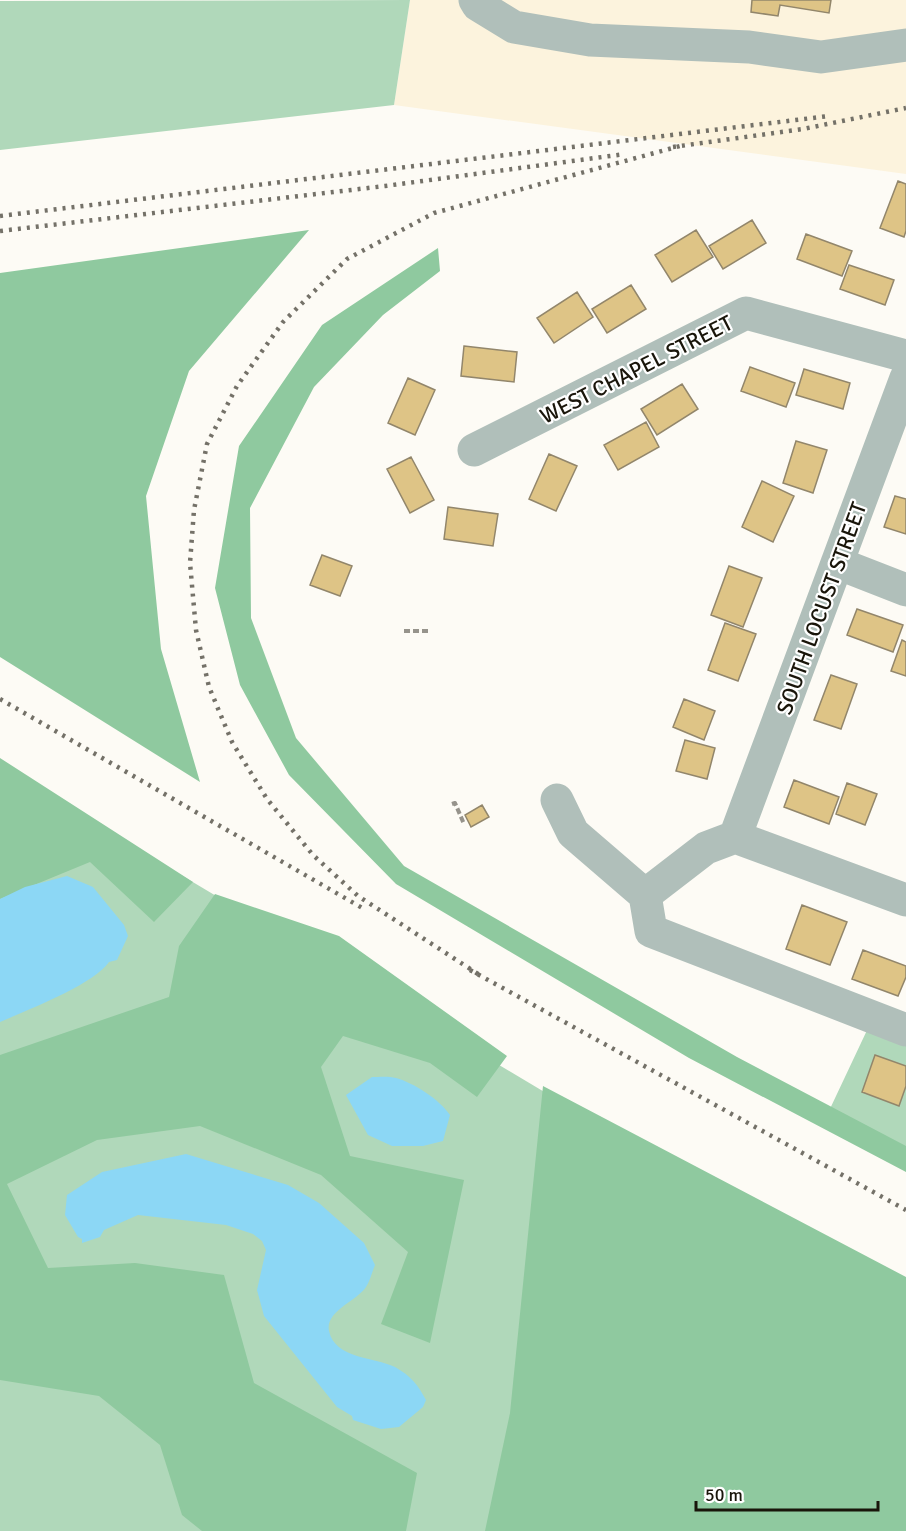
<svg xmlns="http://www.w3.org/2000/svg" width="906" height="1531" font-family="Signika,sans-serif">
<style>
.built{fill:#fcf3dd}
.green{fill:#b0d8ba}
.forest{fill:#8fc99f}
.water{fill:#8cd7f5}
.building{fill:#dec486;stroke:#92866b;stroke-width:1.5}
.lines{fill:none;stroke-linecap:round;stroke-linejoin:round}
.path{stroke:#96938b;stroke-width:4;stroke-dasharray:6 3;stroke-linecap:butt}
.minor{stroke:#b0bfba;stroke-width:33}
.rail{stroke:#747168;stroke-width:4.5;stroke-dasharray:3 6;stroke-linecap:butt}
.labels{text-anchor:middle;stroke-width:4.5;stroke-linejoin:round;paint-order:stroke}
.street-label{font-size:22px;fill:#19150a;stroke:#fff}
</style>
<rect width="100%" height="100%" fill="#fdfbf5"/>
<path class="built" d="M410 0H906V174L394 105Z"/>
<path class="green" d="M410 0 394 105 0 150V1Z
M0 767 906 1308V1531H0Z
M869 1026 906 1046V1156L828 1113Z"/>
<path class="forest" d="M309 230 189 371 146 496 161 649 200 782 0 657V273Z
M438 248 440 271 383 315 314 387 250 508 251 618 296 738 404 866 737 1057 906 1146V1172L689 1058 396 884 289 775 240 685 215 588 239 446 322 325Z
M0 758 193 882 154 922 90 862 0 899Z
M215 894 339 936 507 1056 477 1097 430 1063 343 1036 321 1067 350 1156 464 1180 430 1343 381 1324 408 1252 321 1175 200 1126 97 1140 7 1184 48 1268 135 1263 224 1275 254 1383 417 1473 406 1531H202L182 1515 160 1445 99 1396 0 1380V1055L169 997 179 946Z
M543 1086 906 1277V1531H485L510 1413Z"/>
<path class="water" d="M67 876 93 887 124 925 128 936 117 960 109 962C93 985 27 1010 0 1022V899L25 887Z
M372 1077C379 1077 389 1076 396 1078 414 1083 439 1099 450 1115L443 1141 423 1146H392L368 1135 346 1095Z
M186 1154 288 1185 319 1203 364 1243 375 1265C372 1272 370 1281 366 1287 357 1301 325 1311 329 1331 335 1359 374 1357 395 1367 411 1376 418 1385 426 1400L423 1407 399 1427 381 1429 353 1420 352 1416 337 1407 264 1316 257 1290 266 1250 262 1241 253 1234 226 1225 138 1215 104 1230 100 1237 82 1243V1239L78 1237 65 1215 67 1195 102 1172Z"/>
<path class="building" d="M752 0H831L829 13 780 5 778 16 751 12Z
M898 181 906 184V231L904 237 880 228Z
M752 220 766 243 723 269 709 246Z
M696 230 713 257 672 282 655 255Z
M806 234 852 251 842 276 797 259Z
M849 265 894 280 885 305 840 289Z
M631 285 646 309 607 333 592 309Z
M577 292 593 317 554 343 537 318Z
M464 346 517 352 514 382 461 376Z
M750 367 795 383 786 407 741 391Z
M804 369 850 383 843 409 796 395Z
M408 378 435 390 415 435 388 423Z
M682 384 698 409 657 435 641 409Z
M646 422 659 447 618 470 604 445Z
M796 441 827 450 813 493 783 483Z
M549 454 577 466 556 511 529 499Z
M411 457 434 500 410 513 387 469Z
M762 481 794 496 773 542 742 527Z
M895 496 906 499V534L884 527Z
M448 507 498 514 493 546 444 539Z
M322 555 352 566 340 596 310 585Z
M729 566 762 578 743 627 711 615Z
M857 609 903 625 893 652 847 635Z
M725 623 756 634 738 681 708 670Z
M902 640 906 642V676L891 671Z
M831 675 857 684 841 729 814 720Z
M684 699 715 711 704 740 673 727Z
M685 740 715 748 707 779 676 771Z
M794 780 839 797 829 824 784 807Z
M847 783 877 794 865 825 836 814Z
M482 805 489 817 471 827 465 815Z
M802 905 847 922 830 965 786 949Z
M863 950 906 966V977L898 996 852 979Z
M875 1055 906 1066V1086L899 1106 862 1092Z"/>
<g class="lines">
<path class="path" d="M404 631H428
M452 804 455 803 464 824"/>
<path class="minor" d="M475 0 478 5 514 27 590 40 749 47 821 57 906 45
M474 450 746 313 906 356
M837 563 906 590
M557 800 573 833 645 895
M735 837 906 378
M735 837 706 848 645 895 651 931 906 1030
M735 837 906 900"/>
<path class="rail" d="M673 147 803 129 906 108
M0 216 829 116
M0 231 385 186 625 154
M0 699 364 909
M470 970 906 1210
M478 974 358 896 313 855 267 799 232 742 209 687 196 630 190 563 194 510 207 444 237 386 283 322 347 259 434 213 680 146"/>
</g>
<g class="labels">
<g class="street-label">
<text transform="translate(636 369) rotate(-27)" y="8">WEST CHAPEL STREET</text>
<text transform="translate(821 608) rotate(-70)" y="8">SOUTH LOCUST STREET</text>
</g>
</g>
<path d="M696 1501v9h182v-9" fill="none" stroke="#19150a" stroke-width="3"/>
<text x="705" y="1501" font-size="18" fill="#19150a" stroke="#ffffff" stroke-width="4.5" paint-order="stroke">50 m</text>
</svg>
